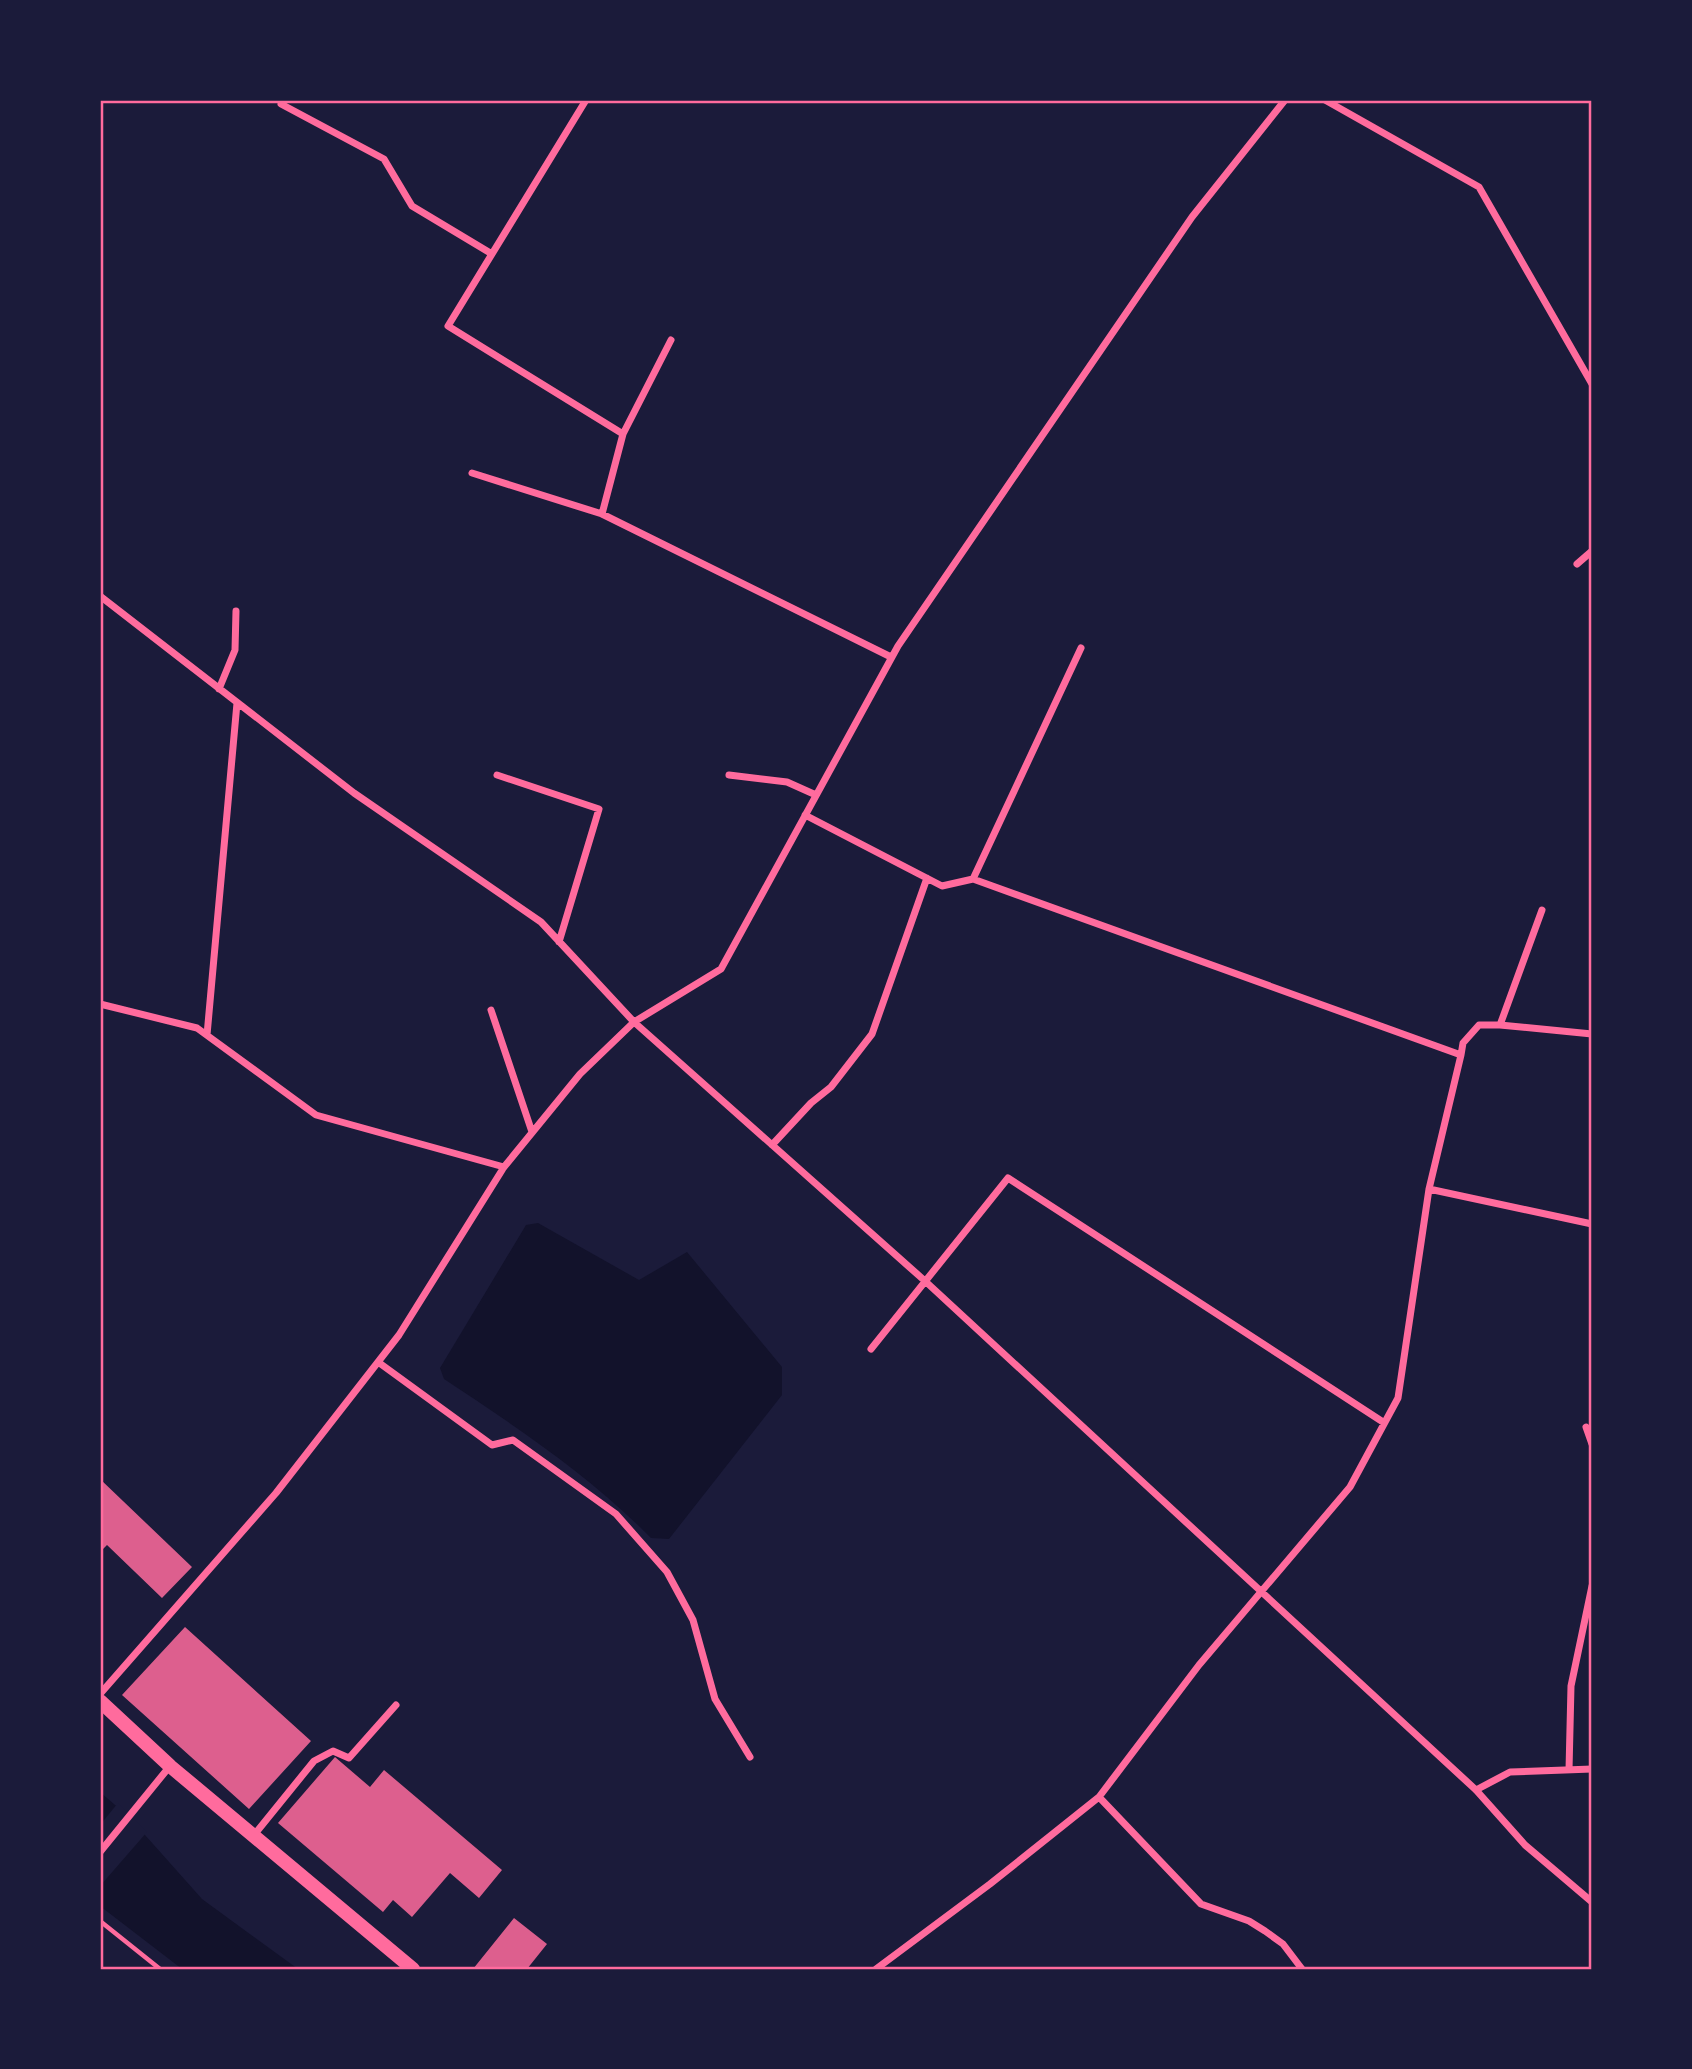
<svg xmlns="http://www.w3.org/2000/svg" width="1692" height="2069" font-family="'Varela Round',sans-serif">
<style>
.water{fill:#12122b}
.pier{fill:#1b1b3a}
.building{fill:#dd5f8e}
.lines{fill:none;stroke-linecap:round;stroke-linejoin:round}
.path{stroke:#ff6b9d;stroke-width:4.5}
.minor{stroke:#ff6b9d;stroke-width:7}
.secondary{stroke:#ff6b9d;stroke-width:14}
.neatline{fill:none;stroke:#ff6b9d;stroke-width:2.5}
</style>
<rect width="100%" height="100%" fill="#1b1b3a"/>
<path class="water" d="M538 1223 639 1280 687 1252 782 1367V1395L669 1539 651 1538C589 1475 518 1428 444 1379L440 1368 526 1225Z
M100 1792 129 1817 202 1899 298 1969H182L100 1906Z"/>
<path class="pier" d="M118 1803 147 1832 100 1886V1825Z"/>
<path class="building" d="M100 1479 192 1567 162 1598 107 1545 100 1552Z
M185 1627 311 1741 249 1809 122 1695Z
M335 1757 370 1787 384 1770 502 1870 479 1898 450 1873 412 1917 393 1900 383 1912 278 1823Z
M514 1918 547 1944 527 1969H473Z"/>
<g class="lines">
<path class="path" d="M100 1921 160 1969"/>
<path class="minor" d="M283 100 281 104 384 159 412 206 492 254
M586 100 448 326 623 434 602 514 891 657
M1325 100 1479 187 1592 384
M623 434 671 340
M472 473 602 514
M1577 564 1592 551
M100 596 354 793 541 922 634 1022 925 1281 1476 1790 1525 1845 1592 1902
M219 689 235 650 236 611
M497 775 599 809 559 942
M729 775 787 782 816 795
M805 815 942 886 973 879 1461 1055 1429 1189 1398 1398 1350 1487 1199 1665 1099 1797 990 1884 876 1969
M973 879 1081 648
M100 1004 197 1028 316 1115 504 1167
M491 1010 532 1132
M1500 1025 1592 1034
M207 1035 237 703
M1461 1055 1463 1043 1479 1025H1500L1542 910
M772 1145 811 1103 831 1087 872 1034 927 878
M1429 1189 1592 1224
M871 1349 1008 1178 1383 1422
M378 1362 492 1445 513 1440 616 1514 667 1572 693 1620 715 1699 750 1757
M1586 1427 1592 1444
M100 1694 276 1493 378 1362 399 1335 504 1167 580 1074 634 1022 721 969 898 646 1192 217 1285 100
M1569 1770 1571 1686 1592 1586
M1476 1790 1510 1772 1592 1769
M1099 1797 1201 1904 1249 1921 1265 1931 1283 1944 1302 1969
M254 1835 314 1761 333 1751 349 1758 396 1705
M100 1852 170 1766"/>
<path class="secondary" d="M100 1701 170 1766 413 1969"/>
</g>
<rect width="1692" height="2069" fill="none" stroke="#1b1b3a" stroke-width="203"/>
<rect x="102" y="102" width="1488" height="1866" class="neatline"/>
</svg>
